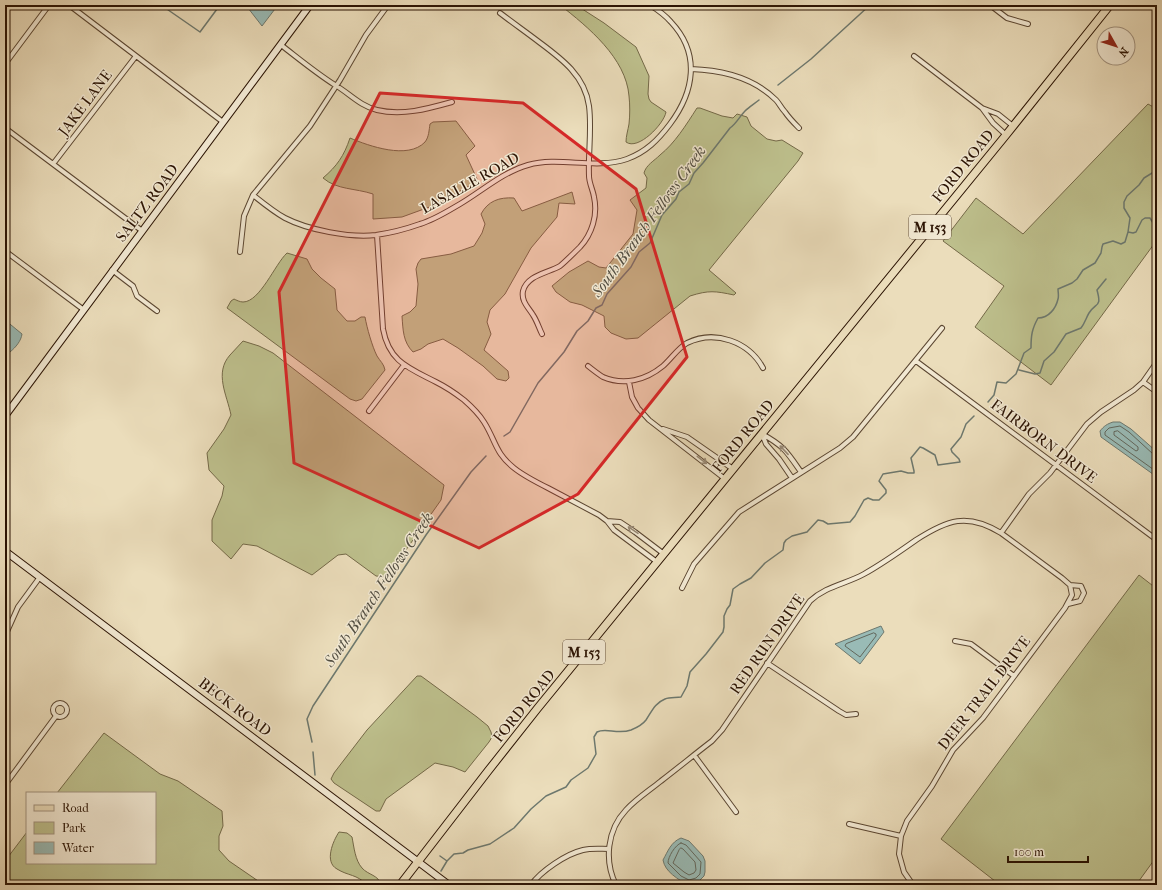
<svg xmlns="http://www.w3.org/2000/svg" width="1162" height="890" font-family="'IM FELL French Canon',serif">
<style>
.green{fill:#bdbf8c;stroke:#746948}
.water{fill:#99bbb6;stroke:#6d786e}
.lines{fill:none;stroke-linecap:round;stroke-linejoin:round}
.shore{stroke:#62675c;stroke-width:1}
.stream{stroke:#6d786e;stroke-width:1.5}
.street-casing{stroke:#5b4631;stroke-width:6}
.secondary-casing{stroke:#2b1303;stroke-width:8}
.primary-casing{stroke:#2b1303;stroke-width:9}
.street{stroke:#f2e9d3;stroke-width:4}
.secondary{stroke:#f2e9d3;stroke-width:6}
.primary{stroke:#ebddbb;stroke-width:7}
.oneway{stroke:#988975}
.marked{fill:#d62828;fill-opacity:0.2;stroke:#d62828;stroke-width:3;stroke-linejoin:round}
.labels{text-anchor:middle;stroke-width:3;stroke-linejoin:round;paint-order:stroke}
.shield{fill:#f2e9d3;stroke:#675341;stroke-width:1}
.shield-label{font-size:14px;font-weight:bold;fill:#2b1303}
.street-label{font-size:15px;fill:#2b1303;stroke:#f2e9d3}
.water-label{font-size:16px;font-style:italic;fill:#524e42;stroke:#f2e9d3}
</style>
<rect width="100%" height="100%" fill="#ebddbb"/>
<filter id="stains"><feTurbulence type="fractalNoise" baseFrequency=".005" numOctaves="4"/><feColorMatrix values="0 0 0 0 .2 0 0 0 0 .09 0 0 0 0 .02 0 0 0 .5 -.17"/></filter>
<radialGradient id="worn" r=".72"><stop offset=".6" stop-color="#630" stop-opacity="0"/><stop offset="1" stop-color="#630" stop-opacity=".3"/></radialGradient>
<path class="green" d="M560 5H576L604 23 636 47 649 76 648 94 649 99 651 102 666 112C664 124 638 151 626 142 626 136 628 130 629 124 630 115 630 105 629 96 626 58 588 27 560 5Z
M1148 104 1157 109V245L1154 244 1051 385 975 327 1004 286 943 241 976 198 1023 234Z
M697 108H700L722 116 733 118 737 114 747 117 751 126 767 139 776 141 782 140 803 153 798 161 709 270 736 293 734 295C715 291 709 290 690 296L638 338 626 339 611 333 605 327 604 316 582 305 570 302 556 292 552 286 569 272 588 261 599 267 606 268 633 234 637 210 630 200 646 188 647 178 644 173C646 165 654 161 660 155 675 143 686 125 697 108Z
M456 121 475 146 466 155 477 179 469 186 435 205 402 217 373 219V194C355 188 337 190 323 178 337 166 344 156 350 138 369 146 408 160 425 142 429 137 429 130 430 124L433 122Z
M572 192 575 204 559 203 557 217 531 248 505 294 490 310 487 322 491 334 484 350 508 371 509 378 506 381 497 379 483 366 458 348 443 339 428 344 421 349 413 352C403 342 403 330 402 316L410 312 416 306 418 284 416 269 418 263 421 259 451 254 474 246 482 233 485 224 481 214C488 201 499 197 514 198L522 211Z
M287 253 307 259 312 269 321 278 335 289 337 310 347 321H355L361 317H365C367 328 372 346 377 356 380 361 384 364 385 370L362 399 356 401 350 399 227 308 231 301 234 299C236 300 240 302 243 302 260 302 275 264 287 253Z
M243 341 259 346 273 353 444 485 441 500 387 577 376 576 346 554 338 555 312 575 257 546 243 544 231 559 212 541V520L222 496 224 486 209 470 207 453 224 429 231 415C227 395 214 373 230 355 234 350 239 346 243 341Z
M1139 575 1157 589V705L1154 706 1157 714V856L1136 885H1000L941 839Z
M417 676H421L477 717 488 726 491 732 492 737 489 742 465 772 453 767 435 763 386 799 380 811H376L334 783 331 779 334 773 367 730Z
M104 733 160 774 178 781 222 811 223 826 219 836V850L229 861 264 885H5V861L27 832V863H155V793H57Z
M339 832 347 833 352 837C354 847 355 860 362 868 368 875 379 875 381 885H367C357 874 348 876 337 869 324 862 333 841 339 832Z"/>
<path class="water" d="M251 5H278L262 26 248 8Z
M5 320 22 334C21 341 16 347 10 352H5Z
M1113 422H1120L1131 429 1157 452V477L1101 437 1100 431C1104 426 1107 424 1113 422Z
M881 626 884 632 860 664 835 644Z
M681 838 689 841 703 856 705 861V872L704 876 698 882 688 885C678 879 665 872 663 860 668 851 671 842 681 838Z"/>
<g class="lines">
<path class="shore" d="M1118 431 1138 447V450L1136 451 1114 435V432Z
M1157 455 1153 454 1129 432 1120 426 1109 428 1105 432V435L1157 472
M874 633 876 634V636L860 657 845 646 846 644Z
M681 843 686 845 701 862 700 874 696 878 689 880 681 876 668 863C668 857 675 845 681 843Z
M681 848 683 849 695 862 696 870 694 873 689 875 684 872 673 863 679 850Z"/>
<path class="stream" d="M161 5 200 32 220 5
M778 85 811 59 870 5
M1128 232 1133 233 1136 232 1142 220 1145 218H1150L1153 223 1157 225
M1019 370 1035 374 1040 373 1044 361 1054 352 1066 334 1081 328C1085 323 1086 318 1089 313 1096 302 1102 308 1097 290L1106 279
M988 402 994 395 997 382 1006 383 1016 374 1024 353 1031 348C1031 335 1032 329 1038 318 1049 318 1056 308 1058 299 1059 296 1058 292 1058 289L1072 283 1077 279 1083 270 1095 263 1101 253 1102 247 1103 244 1113 241 1121 244 1125 242 1128 232 1130 218 1124 208V202L1127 196 1139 185 1144 178 1157 170
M504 436 510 432 538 383 564 352 577 331 588 321 596 308 602 305 607 294 631 267 639 252 650 243 662 215 676 199 679 192 689 184 694 173 703 163 730 128C736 124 740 116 745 111 749 107 754 104 759 100
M312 742 307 719 313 706 426 535 471 472 486 456
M313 752 315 775
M440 856 447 861
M441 871 447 861 454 854 463 853 468 850 490 844 514 828 531 809 546 796 566 787 571 780 588 768 596 754 594 737 597 732C606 727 617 735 631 730 636 728 643 724 646 720 652 711 655 703 665 699 670 697 676 698 681 697L687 686 690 672 706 654 723 632 724 627V616L727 609 730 605 733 589 740 584 751 578 765 563 783 550 784 543 786 540 792 536 807 532 818 520 823 521 828 524 850 522 855 516 864 500 868 498 873 500H879L886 493V490L879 481 883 474 901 471 908 473H914V471L911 458 920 447 923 448 935 455 938 465 960 462 959 459 952 452 951 449 961 437 966 424 974 416
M432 885 433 882"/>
<g class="street-casing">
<path id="street" d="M69 5 223 122
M990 5 1007 18 1028 24
M500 13C513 23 526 32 539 42 562 59 585 76 589 106 592 129 588 153 589 176 589 183 593 190 594 197 598 215 592 234 580 247 574 253 566 261 560 266 548 273 527 275 523 291 521 301 528 307 533 315 537 321 539 328 542 334
M281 45C298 58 316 73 335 85 349 93 360 106 377 110 402 116 427 109 452 102
M914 56 982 108
M5 64 49 5
M691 69C722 70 753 77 776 100 779 103 781 108 785 112 789 118 794 123 799 128
M5 128 141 230
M1006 135 993 123 982 108 998 114 1013 126
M53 164 136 56
M253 195C263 203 274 212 285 218 308 230 350 238 376 235 390 233 406 229 420 224 434 220 448 211 460 204 482 191 503 172 528 165 560 156 595 170 627 159 646 152 658 140 670 124 694 92 701 54 671 22 665 15 658 10 650 5
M377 235 383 329C389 362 409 368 436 382 446 387 455 393 464 400 472 407 479 414 484 422 496 441 495 453 514 468 524 476 536 482 548 488 565 497 582 506 599 515L607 521
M5 251 84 310
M240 252 244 216 253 195 310 126 340 80 366 35 388 5
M112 270 133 286 137 296 157 311
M916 361 1157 540
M588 366C593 370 598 374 603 377 624 386 646 380 663 366 671 359 678 348 687 343 715 329 749 342 763 368
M629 382 632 397 638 408 649 420 725 479
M1143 382 1157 392
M369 411 404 365
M663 429 687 437 733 469
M762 434C784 446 787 452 801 472
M762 434 766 444 779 459 792 478
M1001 533 1029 494 1050 473 1087 424 1101 412 1134 390 1143 382 1157 362
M657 562 614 530 607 521 620 522 635 532 664 554
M682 588 694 564 739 512 840 448 853 437 942 328
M1068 604 1080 601 1084 593 1081 586 1070 585
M5 636 18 607 40 577
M955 641 971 644 1014 676
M767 663 839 711 846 715 856 714
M53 710a7 7 0 1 1 14 0a7 7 0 1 1-14 0Z
M694 755 736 812
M5 785 56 716
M849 824 901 836
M531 885C541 871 566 854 583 850 592 848 600 849 609 849
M616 885C604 861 607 830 626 810 636 799 650 790 661 781 678 768 695 754 712 741L722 730 810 601C826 586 846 584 864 574 882 564 899 552 916 540 947 520 967 512 1001 533L1062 578 1070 585 1072 595 1065 608 983 718 953 750 932 786 907 821 901 836 899 854 904 872 913 885"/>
</g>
<g class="secondary-casing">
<path id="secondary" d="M5 416C106 279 208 142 310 5
M5 551 449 885"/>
</g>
<g class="primary-casing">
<path id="primary" d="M400 885 488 771 537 709 1006 135 1110 5"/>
</g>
<use href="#street" class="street"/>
<use href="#secondary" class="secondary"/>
<use href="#primary" class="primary"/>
</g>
<defs><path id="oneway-shaft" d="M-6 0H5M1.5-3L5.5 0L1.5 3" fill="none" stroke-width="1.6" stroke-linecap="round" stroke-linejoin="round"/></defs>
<g class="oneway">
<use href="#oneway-shaft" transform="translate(784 450) rotate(-133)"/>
<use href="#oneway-shaft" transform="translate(702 460) rotate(38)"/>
<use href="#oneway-shaft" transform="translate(633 530) rotate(-146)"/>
</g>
<path class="marked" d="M380 93 523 103 636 189 687 357 578 494 479 548 294 463 279 292Z"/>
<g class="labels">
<g class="shield">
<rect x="909" y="215" width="42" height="24" rx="3"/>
<rect x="563" y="640" width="42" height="24" rx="3"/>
</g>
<g class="shield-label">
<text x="930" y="232">M 153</text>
<text x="584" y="657">M 153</text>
</g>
<g class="street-label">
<text transform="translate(85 103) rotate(-53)" y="5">JAKE LANE</text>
<text transform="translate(963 166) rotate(-51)" y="5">FORD ROAD</text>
<text transform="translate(470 183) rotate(-29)" y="5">LASALLE ROAD</text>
<text transform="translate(147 203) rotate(-53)" y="5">SALTZ ROAD</text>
<text transform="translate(743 436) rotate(-51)" y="5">FORD ROAD</text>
<text transform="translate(1044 441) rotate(37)" y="5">FAIRBORN DRIVE</text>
<text transform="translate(767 644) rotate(-55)" y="5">RED RUN DRIVE</text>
<text transform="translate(984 693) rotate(-52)" y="5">DEER TRAIL DRIVE</text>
<text transform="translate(524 706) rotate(-51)" y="5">FORD ROAD</text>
<text transform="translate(235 707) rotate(37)" y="5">BECK ROAD</text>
</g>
<g class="water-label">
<text transform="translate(648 221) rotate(-54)" y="6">South Branch Fellows Creek</text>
<text transform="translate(378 589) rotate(-56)" y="6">South Branch Fellows Creek</text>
</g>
</g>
<rect width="1162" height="890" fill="none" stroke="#ebddbb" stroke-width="20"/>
<rect x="6" y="6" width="1150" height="878" fill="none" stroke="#2b1303" stroke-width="2"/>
<rect x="10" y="10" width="1142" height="870" fill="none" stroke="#2b1303"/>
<rect x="26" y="792" width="130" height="72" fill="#f2e9d3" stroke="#a29380"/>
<rect x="34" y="805" width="20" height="6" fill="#ebddbb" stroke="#a29380"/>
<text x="62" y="812" font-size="12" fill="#2b1303">Road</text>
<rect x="34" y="822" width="20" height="12" fill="#bdbf8c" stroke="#a29380"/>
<text x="62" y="832" font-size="12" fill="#2b1303">Park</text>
<rect x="34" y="842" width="20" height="12" fill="#99bbb6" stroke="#a29380"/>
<text x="62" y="852" font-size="12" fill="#2b1303">Water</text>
<g transform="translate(1116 46) rotate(129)"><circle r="19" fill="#f2e9d3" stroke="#a29380"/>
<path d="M0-3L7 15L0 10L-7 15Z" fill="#8f2418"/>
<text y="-6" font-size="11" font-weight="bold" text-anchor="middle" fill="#2b1303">N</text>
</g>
<path d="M1008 856v6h80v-6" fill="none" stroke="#2b1303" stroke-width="2"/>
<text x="1014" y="856" font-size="12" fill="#2b1303" stroke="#f2e9d3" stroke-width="3" paint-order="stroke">100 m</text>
<rect width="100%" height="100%" filter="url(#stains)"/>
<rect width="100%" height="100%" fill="url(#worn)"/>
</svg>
